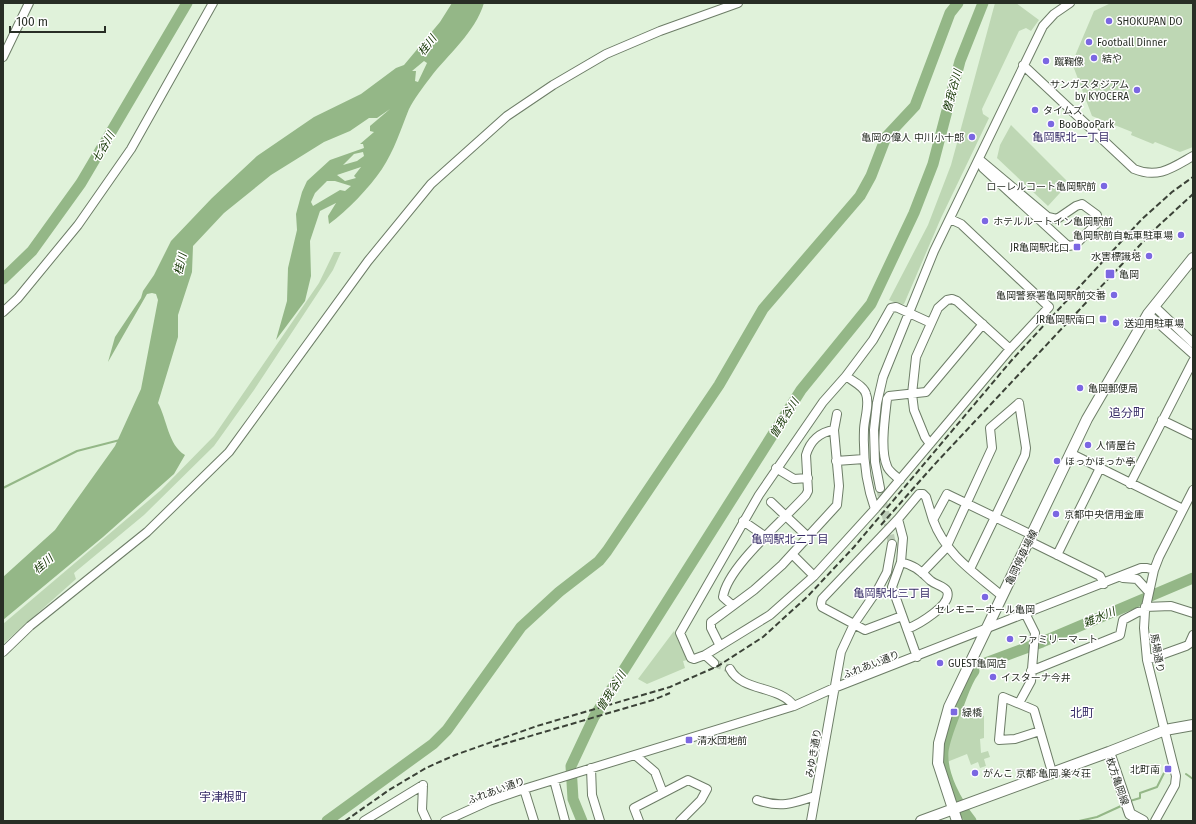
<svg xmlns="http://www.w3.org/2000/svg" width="1196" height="824" font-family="'Fira Sans','Noto Sans JP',sans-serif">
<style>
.green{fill:#bed7b4}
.water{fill:#94b787;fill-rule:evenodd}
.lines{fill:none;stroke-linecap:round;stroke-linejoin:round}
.stream{stroke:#94b787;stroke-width:2}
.river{stroke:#94b787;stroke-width:11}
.minor-tunnel{stroke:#bbcbb6;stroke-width:8;stroke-dasharray:8 4;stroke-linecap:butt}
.minor-casing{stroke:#6d7d67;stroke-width:10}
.major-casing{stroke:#6d7d67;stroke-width:12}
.minor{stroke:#fff;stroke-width:8}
.major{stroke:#fff;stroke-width:10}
.rail{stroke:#3b4237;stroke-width:2;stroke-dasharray:6 3;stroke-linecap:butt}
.poi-dot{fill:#7b67e2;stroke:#fff;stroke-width:1.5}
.labels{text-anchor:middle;stroke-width:3;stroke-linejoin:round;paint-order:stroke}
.poi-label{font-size:10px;fill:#282e25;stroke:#fff;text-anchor:start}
.street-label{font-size:10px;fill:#282e25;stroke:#fff}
.water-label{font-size:11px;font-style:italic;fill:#123301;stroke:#fff}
.neighbourhood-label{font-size:11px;fill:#342a65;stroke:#fff}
.quarter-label{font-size:12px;fill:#342a65;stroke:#fff}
</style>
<rect width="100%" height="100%" fill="#e0f2da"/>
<path class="green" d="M995 3H1016L1039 20 1031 31 1026 28 1019 31 982 109 983 114 989 118 941 218 904 304 901 305 889 300 928 225 951 165Z
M1111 3H1193V147L1180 152 1155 142 1153 144 1131 135 1132 132 1092 116 1072 63 1094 11Z
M1011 125 1069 183 1048 206 997 158 1000 145Z
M334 252H341L333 270 254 390 214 446 144 515 74 573 76 579 3 644V624L161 490 214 436 319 283Z
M674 631 687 660 683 661 685 668 647 684 638 679Z
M968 711 984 716V738L980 739 981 753 988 751 990 757 984 759 986 766 980 768 978 762 971 765 967 754 947 762C942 747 953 727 957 713Z"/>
<path class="water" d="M452 3H484C475 33 448 54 430 78 423 87 414 99 409 109 401 129 394 151 382 169 369 188 348 210 329 224L328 216 336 203 320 211 310 241 311 276 305 301 276 340 287 301 288 268 297 230 296 214 302 192 307 181 330 160 364 148 363 144H360L374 132 370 131V126L390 109 377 118H369L350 131 324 142 271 175 224 213 193 246 192 272 178 315V337L158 403C167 419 168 445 185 455L174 474 103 537 3 620V577L55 530 115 446 141 389 158 300 156 294 152 293 147 294 108 362 115 337 141 298 143 291 154 275 171 241 212 198 257 156 314 117 361 94 396 68 404 65 440 22ZM424 61 427 63 418 82 415 81 416 71H412ZM363 152 364 156 357 161 343 165 354 154ZM361 167 354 176 356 178 345 181 337 175ZM327 181H335L351 186 345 191 340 190 313 206 311 202 315 193Z"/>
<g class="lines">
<path class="stream" d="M3 488 77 451 120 440
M1186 774 1193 779
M1130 801 1140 798V793L1157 787 1164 773 1169 771
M1079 821 1097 817 1121 806"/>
<path class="river" d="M3 279 32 251 81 183 187 3
M983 664 1042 642 1193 578
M327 821 433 744 447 730 521 627 559 592 599 561 607 551 719 385 763 309 860 196 871 176 886 137 915 106 950 13 958 3
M582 821 573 799 571 766 594 717 801 390 871 304 914 213 933 164 960 61 983 3
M971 821C957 803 941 775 943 751 945 737 952 721 957 708 962 696 966 681 974 671"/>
<path class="minor-tunnel" d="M880 488 892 544
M714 663 730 669"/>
<g class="minor-casing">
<path id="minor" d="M3 57 29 3
M1023 65 1134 169C1158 179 1172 168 1193 156
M979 159 1048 217 1057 219 1076 206 1082 204 1097 215V223L1075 245 1068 246 983 168Z
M1154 306 1193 343
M3 312 18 298 78 225 131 149 213 3
M1148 314 1193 354
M931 323 896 307 891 308 873 340 846 376 823 402 759 495 680 633 691 658 694 659 705 655 770 615 814 576 875 509 1010 349 1049 307 961 224 950 219
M846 376C852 381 864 386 866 394 870 404 864 420 864 430 863 457 866 484 875 509
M1162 420 1193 435
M930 444 925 437 914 410 912 394 916 357 938 308 947 300 952 299 957 301 1010 349
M1070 453 1183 509
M836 461 864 459
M776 468 794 479 808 478
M900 480C896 476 888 471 887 466 880 450 885 417 887 399L889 396 926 392 983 324
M1130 484 1193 361
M880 488 875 462 874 430 877 403 883 377 934 251 1043 26 1054 14 1070 3
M771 502 808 537
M898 519 822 599 821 604 822 607 865 630 902 616
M743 521 766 537
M1029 541 1100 576 1104 584
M792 554 814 576
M1057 555 1100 468
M901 562C916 566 920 571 931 581 936 585 944 586 947 591 953 605 917 625 907 629
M970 569 1025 455 1026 448 1019 403
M922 573 946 548 992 448 990 428 1019 403
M1123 578 1137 579 1148 591
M1002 596C975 573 946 555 933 520L947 494 1032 535
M732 605 723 597C727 567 785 519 806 495L808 491 806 455C810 441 820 432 834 430
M1145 607 1171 606 1193 613
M720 646 711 628V622L754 590 782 565 837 505 839 486 834 430 837 414
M3 652 30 626 147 532 229 452 368 261 431 184 507 116 553 85 606 54 660 31 738 3
M705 655 714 663
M917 657 892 587 901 562 903 538 898 519 919 494H923L926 497 933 520
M1147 660 1186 646 1189 644 1193 635
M730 669C742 692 779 685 794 706
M1031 671 1120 635 1123 620 1138 612 1145 611
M1019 703 1031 681 1035 633 1026 615
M1040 731 1015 739 999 740 1003 697 1034 710 1052 772
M635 755 655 772 663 793 634 808 639 821
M591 768 592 795 600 821
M554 780 565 821
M423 785 422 810 427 821
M524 789 534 821
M663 793 688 780 707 789 701 800 680 821
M757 800C780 808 792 804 815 796
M364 821 423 785
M445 821 489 801 524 789 794 706 834 688 1141 568H1147L1154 570
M811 821 841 652 854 624 878 589 887 572 892 544
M1155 821 1175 785 1176 776 1147 660 1144 628 1145 611 1154 570 1159 557 1193 490"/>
</g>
<g class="major-casing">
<path id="major" d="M1109 752 1130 814 1143 821
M921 821 1109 752 1165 730 1193 725
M957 821 938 763 939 743 949 707 1087 419 1148 314 1193 258"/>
</g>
<use href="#minor" class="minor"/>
<use href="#major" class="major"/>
<path class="rail" d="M881 525 934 465 1155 229 1193 194
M493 747 653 700 670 693
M345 821 389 790 426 768 455 755 537 726 670 687 718 666 763 637 808 596 854 547 1011 361 1142 219 1172 192 1193 177"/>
</g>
<g class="poi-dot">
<circle cx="1109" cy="21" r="4"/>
<circle cx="1089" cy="42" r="4"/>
<circle cx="1094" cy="58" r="4"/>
<circle cx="1046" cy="61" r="4"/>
<circle cx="1137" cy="90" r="4"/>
<circle cx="1035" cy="110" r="4"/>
<circle cx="1051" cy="124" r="4"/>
<circle cx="972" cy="137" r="4"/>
<circle cx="1104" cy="186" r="4"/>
<circle cx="985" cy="221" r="4"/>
<circle cx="1181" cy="235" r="4"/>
<rect x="1073" y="243" width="8" height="8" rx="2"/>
<circle cx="1149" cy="256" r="4"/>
<rect x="1105" y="269" width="10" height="10" rx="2"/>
<circle cx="1114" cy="295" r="4"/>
<rect x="1099" y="315" width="8" height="8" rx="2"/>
<circle cx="1116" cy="323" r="4"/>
<circle cx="1080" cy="388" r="4"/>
<circle cx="1088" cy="445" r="4"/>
<circle cx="1057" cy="461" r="4"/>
<circle cx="1056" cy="514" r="4"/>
<circle cx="985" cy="597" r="4"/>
<circle cx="1010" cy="639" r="4"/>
<circle cx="940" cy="663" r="4"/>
<circle cx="993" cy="677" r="4"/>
<rect x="950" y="708" width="8" height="8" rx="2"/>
<rect x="685" y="736" width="8" height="8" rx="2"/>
<rect x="1164" y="765" width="8" height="8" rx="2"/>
<circle cx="975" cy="773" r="4"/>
</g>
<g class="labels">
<g class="poi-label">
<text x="1117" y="25">SHOKUPAN DO</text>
<text x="1097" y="46">Football Dinner</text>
<text x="1102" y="62">結や</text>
<text x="1054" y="65">蹴鞠像</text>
<text x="1129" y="88" text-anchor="end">サンガスタジアム<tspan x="1129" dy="12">by KYOCERA</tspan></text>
<text x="1043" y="114">タイムズ</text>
<text x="1059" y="128">BooBooPark</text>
<text x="964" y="141" text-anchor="end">亀岡の偉人 中川小十郎</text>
<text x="1096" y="190" text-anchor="end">ローレルコート亀岡駅前</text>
<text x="993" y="225">ホテルルートイン亀岡駅前</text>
<text x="1173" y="239" text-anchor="end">亀岡駅前自転車駐車場</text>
<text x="1069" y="251" text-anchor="end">JR亀岡駅北口</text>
<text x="1141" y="260" text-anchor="end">水害標識塔</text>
<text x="1119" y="278">亀岡</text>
<text x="1106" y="299" text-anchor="end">亀岡警察署亀岡駅前交番</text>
<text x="1095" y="323" text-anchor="end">JR亀岡駅南口</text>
<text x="1124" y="327">送迎用駐車場</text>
<text x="1088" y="392">亀岡郵便局</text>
<text x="1096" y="449">人情屋台</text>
<text x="1065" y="465">ほっかほっか亭</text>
<text x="1064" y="518">京都中央信用金庫</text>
<text x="985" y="613" text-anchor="middle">セレモニーホール亀岡</text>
<text x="1018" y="643">ファミリーマート</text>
<text x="948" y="667">GUEST亀岡店</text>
<text x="1001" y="681">イスターナ今井</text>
<text x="962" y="716">緑橋</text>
<text x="697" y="744">清水団地前</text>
<text x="1160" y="773" text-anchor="end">北町南</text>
<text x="983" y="777">がんこ 京都 亀岡 楽々荘</text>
</g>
<g class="street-label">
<text transform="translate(1021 557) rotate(-64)" y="4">亀岡停車場線</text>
<text transform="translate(1158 653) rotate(80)" y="4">馬場通り</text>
<text transform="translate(871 664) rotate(-21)" y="4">ふれあい通り</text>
<text transform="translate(813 753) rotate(-80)" y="4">みゆき通り</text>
<text transform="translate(1118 781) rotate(71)" y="4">枚方亀岡線</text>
<text transform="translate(496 790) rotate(-20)" y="4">ふれあい通り</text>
</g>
<g class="water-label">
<text transform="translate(427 45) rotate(-53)" y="4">桂川</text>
<text transform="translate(952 91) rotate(-75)" y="4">曽我谷川</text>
<text transform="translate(103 147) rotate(-60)" y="4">七谷川</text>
<text transform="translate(180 264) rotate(-77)" y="4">桂川</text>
<text transform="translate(784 418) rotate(-58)" y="4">曽我谷川</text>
<text transform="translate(43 564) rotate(-41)" y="4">桂川</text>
<text transform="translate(1099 617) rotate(-23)" y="4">雑水川</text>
<text transform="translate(611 691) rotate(-58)" y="4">曽我谷川</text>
</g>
<g class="neighbourhood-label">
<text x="1071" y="141">亀岡駅北一丁目</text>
<text x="790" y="543">亀岡駅北二丁目</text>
<text x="892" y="597">亀岡駅北三丁目</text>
</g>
<g class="quarter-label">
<text x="1127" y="417">追分町</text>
<text x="1082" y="717">北町</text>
<text x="223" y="801">宇津根町</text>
</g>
</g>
<rect width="1196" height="824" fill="none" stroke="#282e25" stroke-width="8"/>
<path d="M10 26v6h95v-6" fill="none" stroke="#282e25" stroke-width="2"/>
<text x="16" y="26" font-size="12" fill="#282e25" stroke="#ffffff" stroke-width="3" paint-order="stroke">100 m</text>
</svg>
